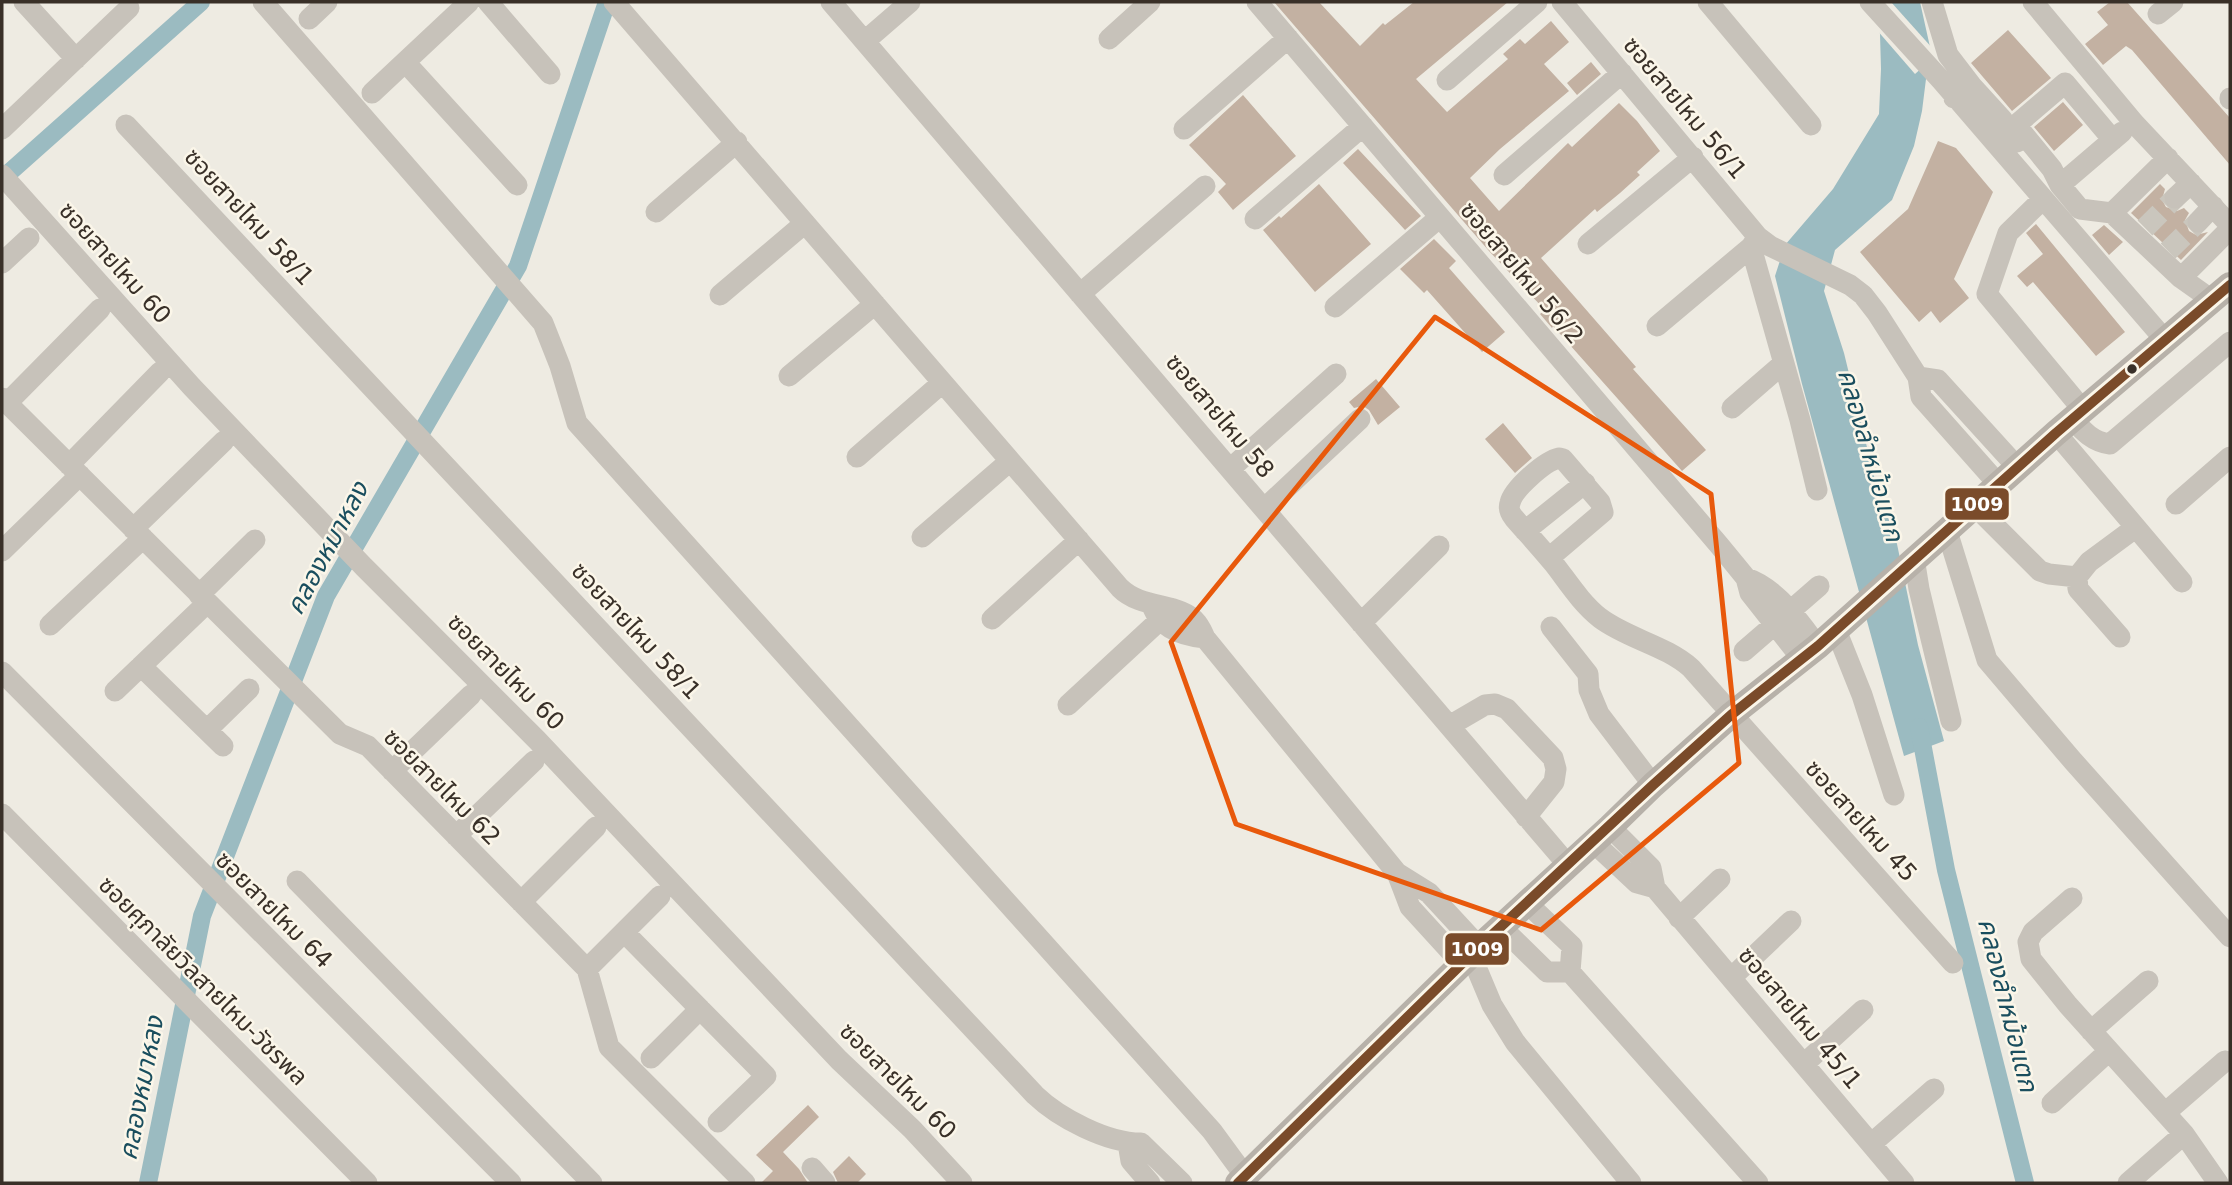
<svg xmlns="http://www.w3.org/2000/svg" width="2232" height="1185" font-family="'DejaVu Sans','Noto Sans Thai',sans-serif">
<style>
.water{fill:#9bbbc1}
.pier{fill:#eeebe2}
.lines{fill:none;stroke-linecap:round;stroke-linejoin:round}
.canal{stroke:#9bbbc1;stroke-width:18}
.building{fill:#c3b1a2}
.minor-tunnel{stroke:#cac6bd;stroke-width:21;stroke-dasharray:21 10;stroke-linecap:butt}
.minor{stroke:#c7c2ba;stroke-width:21}
.major{stroke:#b7b1a9;stroke-width:26}
.bus-1-casing{stroke:#fbf6e9;stroke-width:16}
.bus-1{stroke:#7a4b2a;stroke-width:10}
.marked{fill:none;stroke:#e8590c;stroke-width:5;stroke-linejoin:round}
.bus-dot{fill:#393028;stroke:#fbf6e9;stroke-width:2.5}
.labels{text-anchor:middle;stroke-width:5;stroke-linejoin:round;paint-order:stroke}
.street-label{font-size:24px;fill:#393028;stroke:#fbf6e9}
.water-label{font-size:26px;font-style:italic;fill:#1a4e5e;stroke:#fbf6e9}
.line-badge{stroke:#fbf6e9;stroke-width:2.5}
.badge-label{font-size:19px;text-anchor:middle;font-weight:bold;fill:#fff}
</style>
<rect width="100%" height="100%" fill="#eeebe2"/>
<path class="water" d="M1875 2H1920L1930 47 1922 111 1914 146 1892 200 1835 250 1824 291 1844 353 1874 476 1897 544 1918 645 1944 741 1904 756 1802 384 1775 276 1785 245 1833 189 1879 114 1881 69 1880 34Z"/>
<path class="pier" d="M1871 2H1891L1934 50 1932 59 1915 74 1876 29Z"/>
<g class="lines">
<path class="canal" d="M2 179 201 2
M1919 727 1946 870 2025 1183
M148 1183 202 916 326 596 518 266 607 2"/>
</g>
<path class="building" d="M1274 2H1319L1360 46 1383 23 1385 25 1414 2H1508L1416 79 1447 112 1508 59 1503 54 1520 39 1525 44 1551 21 1569 42 1544 64 1569 91 1500 149 1470 178 1499 211 1568 143 1572 147 1619 103 1637 121 1660 151 1637 172 1640 175 1620 193 1597 212 1595 209 1541 258 1636 367 1633 369 1706 450 1682 471 1553 326 1552 328 1540 314 1545 310 1489 251Z
M2110 2H2127L2230 118V165L2132 50 2126 46 2103 65 2085 44 2108 25 2097 12Z
M2008 30 2051 78 2012 111 1971 63Z
M1591 62 1601 74 1577 95 1567 83Z
M1243 95 1296 156 1233 210 1218 192 1226 184 1189 145Z
M2063 102 2083 125 2054 151 2034 127Z
M1938 141 1956 148 1993 192 1954 279 1969 298 1940 323 1931 311 1919 322 1860 252 1908 209Z
M1358 149 1421 216 1405 230 1343 163Z
M1319 184 1371 244 1315 292 1263 230 1279 216 1281 218Z
M2160 184 2165 189 2162 200 2166 207 2177 211 2184 208 2189 213 2185 220 2189 231 2196 235 2208 232 2181 260 2131 213Z
M2036 224 2125 332 2096 356 2033 282 2027 287 2017 276 2043 254 2026 233Z
M2104 225 2123 242 2109 255 2092 235Z
M1434 239 1456 261 1449 268 1505 332 1482 352 1427 290 1424 293 1400 269Z
M1376 379 1400 407 1378 425 1369 410 1363 406 1354 408 1349 402Z
M1503 423 1532 458 1515 473 1485 439Z
M808 1105 819 1117 783 1152 799 1169 808 1183H761L773 1171 756 1155Z
M849 1156 866 1174 857 1183H838L833 1172Z"/>
<g class="lines">
<path class="minor-tunnel" d="M2145 228 2175 198
M2168 251 2198 222"/>
<path class="minor" d="M24 2 76 59
M263 2 543 323 560 366 577 423 1212 1131 1245 1176
M488 2 550 74
M614 2 1120 588C1142 610 1181 602 1197 623 1200 627 1203 633 1205 638L1397 873 1410 907 1462 964
M831 2 1568 865
M1257 2 1719 545 1746 578 1750 593 1802 659
M1562 2 1758 237 1770 246 1850 285 1863 295 1877 313 1918 377 1921 397 1999 485
M1708 2 1811 125
M1870 2 1941 80 2165 340
M1932 2 1948 55 1971 85
M2033 2 2134 123 2230 225
M2158 14 2173 2
M309 19 327 2
M1109 39 1150 2
M865 41 910 2
M405 62 517 185
M1447 80 1537 2
M372 93 469 2
M1954 98 1971 85 2002 119 2017 142
M2230 99V98
M126 125 1035 1095C1059 1118 1107 1143 1141 1143L1182 1183
M2 129 129 8
M1184 129 1288 38
M2113 140 2065 83 2016 125 2052 169 2060 185 2080 209 2112 213 2181 278 2212 300
M2 175 192 387 364 567 537 740 839 1060 912 1129 962 1183
M1504 175 1622 73
M2060 185 2122 132
M2175 198 2191 183
M2043 199 2008 233 1987 294 2083 410
M656 212 737 142
M2112 213 2168 158
M1255 219 1363 126
M2198 222 2213 206
M1588 244 1693 157
M1751 247 1800 420 1817 490
M2 263 29 238
M2181 278 2230 229
M1080 294 1205 186
M720 295 805 223
M1335 307 1440 217
M1657 326 1751 247 1757 238
M789 376 875 304
M1918 377 1938 380 2018 468
M2 398 340 734 368 746 587 969 609 1047 745 1183
M7 403 100 309
M1732 408 1784 363
M2072 419C2083 431 2093 442 2110 444L2230 342
M2056 433 2182 582
M857 457 942 383
M69 465 160 372
M1230 469 1336 374
M2176 504 2230 457
M1975 506 2040 571 2049 574 2077 577
M1264 509 1360 419
M133 529 224 441
M1525 531 1585 483
M1947 531 1987 660 2073 761 2230 937
M922 537 1010 461
M2 551 80 475
M1549 558 1603 512 1600 502 1563 459 1559 458C1545 461 1513 489 1510 503 1508 509 1510 513 1514 518 1527 533 1541 548 1554 564 1568 582 1581 603 1600 618 1628 639 1665 645 1691 668L1953 963
M1914 558 1919 589 1951 721
M1746 578C1777 588 1798 621 1818 646
M199 595 255 540
M1153 608C1162 630 1184 636 1205 638
M992 619 1079 540
M1361 623 1439 546
M50 625 143 538
M1551 627 1588 674 1589 690 1599 714 1653 785
M1836 630 1862 695 1894 795
M2120 637 2078 589 2077 577 2089 562 2135 528
M1744 651 1819 586
M141 666 223 746
M2 672 511 1183
M115 691 207 603
M1068 705 1160 620 1170 608
M1449 726 1485 705 1495 704 1507 709 1553 758 1556 769 1554 782 1526 817
M207 730 249 689
M392 771 471 695
M2 814 367 1183
M1610 827 1651 868 1655 888 1904 1183
M456 836 534 761
M1593 842 1637 883 1655 888
M1397 873 1429 893 1479 947
M297 881 592 1183
M2072 898 2033 932 2028 942 2031 959 2068 1005 2184 1134 2218 1183
M521 902 596 827
M1527 903 1572 946 1570 972 1758 1183
M1679 918 1720 879
M1501 927 1547 972H1570
M624 932 766 1076 718 1122
M1471 955 1492 1005 1515 1042 1631 1183
M587 969 660 896
M1731 978 1791 921
M2091 1031 2148 981
M651 1058 700 1009
M1805 1063 1863 1010
M2052 1103 2109 1051
M2165 1113 2225 1061
M1128 1143 1131 1161 1150 1183
M1871 1144 1934 1089
M812 1168 825 1183
M2128 1183 2184 1134"/>
<path class="major" d="M1238 1183 1479 947 1610 827 1653 785 1731 715 1818 646 2056 433 2230 285"/>
<g class="bus-1-casing">
<path id="bus-1" d="M1238 1183 1479 947 1653 785 1731 715 1818 646 2056 433 2230 285"/>
</g>
<use href="#bus-1" class="bus-1"/>
</g>
<path class="marked" d="M1435 317 1711 494 1739 763 1541 930 1236 824 1171 642Z"/>
<circle class="bus-dot" cx="2132" cy="369" r="6"/>
<g class="labels">
<g class="street-label">
<text transform="translate(1685 108) rotate(50)" y="8">ซอยสายไหม 56/1</text>
<text transform="translate(249 217) rotate(47)" y="8">ซอยสายไหม 58/1</text>
<text transform="translate(115 263) rotate(48)" y="8">ซอยสายไหม 60</text>
<text transform="translate(1522 273) rotate(50)" y="8">ซอยสายไหม 56/2</text>
<text transform="translate(1220 416) rotate(50)" y="8">ซอยสายไหม 58</text>
<text transform="translate(636 631) rotate(47)" y="8">ซอยสายไหม 58/1</text>
<text transform="translate(506 672) rotate(45)" y="8">ซอยสายไหม 60</text>
<text transform="translate(442 787) rotate(45)" y="8">ซอยสายไหม 62</text>
<text transform="translate(1861 821) rotate(48)" y="8">ซอยสายไหม 45</text>
<text transform="translate(274 910) rotate(45)" y="8">ซอยสายไหม 64</text>
<text transform="translate(203 981) rotate(45)" y="8">ซอยศุภาลัยวิลสายไหม-วัชรพล</text>
<text transform="translate(1800 1018) rotate(50)" y="8">ซอยสายไหม 45/1</text>
<text transform="translate(898 1081) rotate(45)" y="8">ซอยสายไหม 60</text>
</g>
<g class="water-label">
<text transform="translate(1871 455) rotate(74)" y="9">คลองลำหม้อแตก</text>
<text transform="translate(327 548) rotate(-62)" y="9">คลองหมาหลง</text>
<text transform="translate(2008 1005) rotate(76)" y="9">คลองลำหม้อแตก</text>
<text transform="translate(141 1088) rotate(-79)" y="9">คลองหมาหลง</text>
</g>
</g>
<g class="line-badge">
<rect x="1944" y="487" width="66" height="34" rx="7" fill="#7a4b2a"/>
<rect x="1444" y="932" width="66" height="34" rx="7" fill="#7a4b2a"/>
</g>
<g class="badge-label">
<text x="1977" y="511">1009</text>
<text x="1477" y="956">1009</text>
</g>
<rect width="2232" height="1185" fill="none" stroke="#393028" stroke-width="7"/>
</svg>
